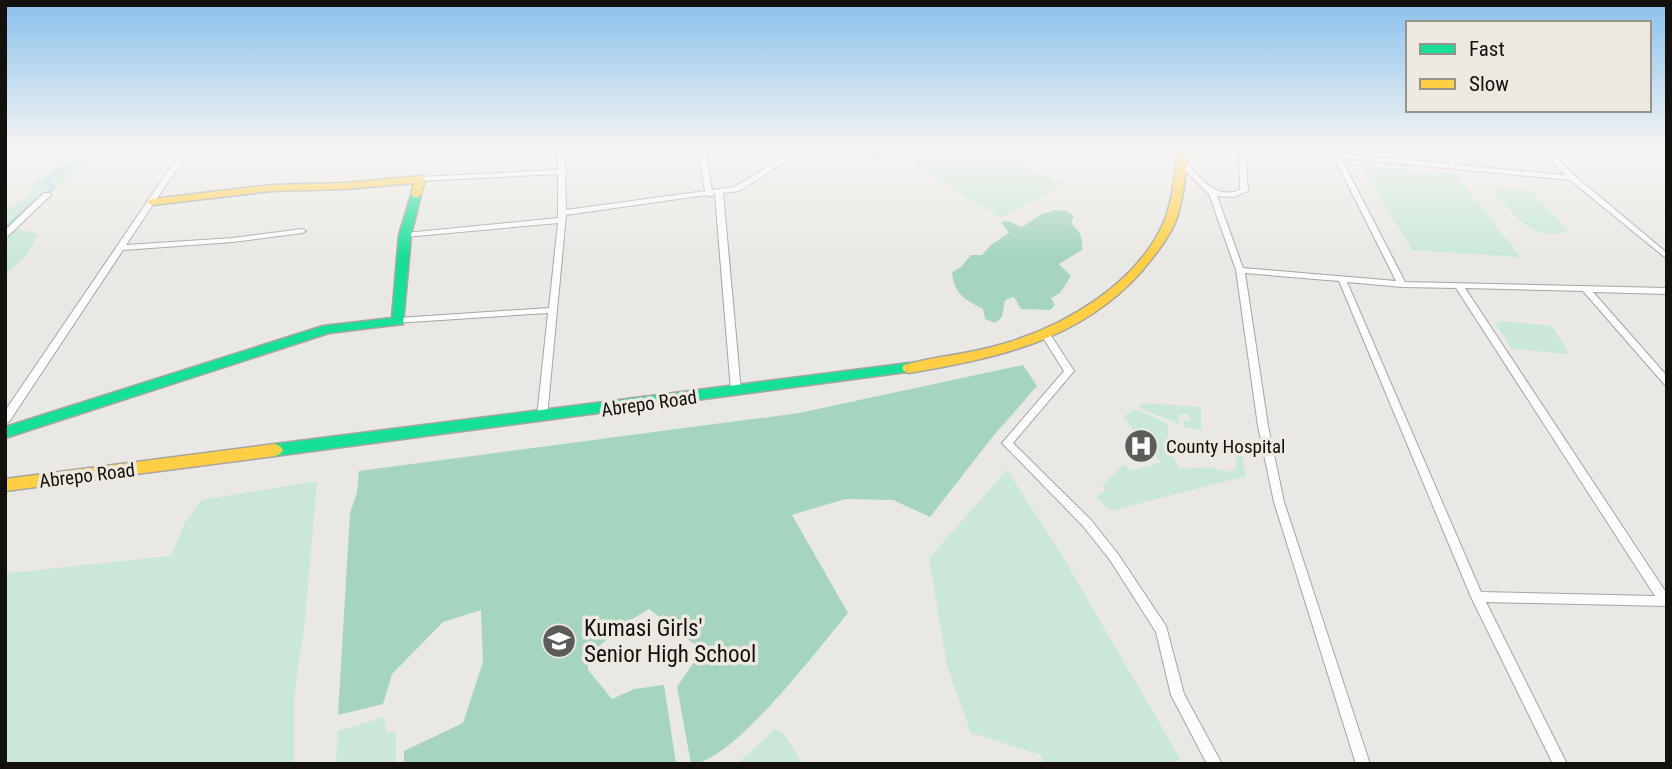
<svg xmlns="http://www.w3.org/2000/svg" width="1672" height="769" font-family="'Roboto Condensed',sans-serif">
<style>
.green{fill:#c9e8d7}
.forest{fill:#a5d5be}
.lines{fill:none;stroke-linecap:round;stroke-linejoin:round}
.stream{stroke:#9bd3f2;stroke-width:2.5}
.street-casing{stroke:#a7a5a1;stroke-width:2}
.fast-casing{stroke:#a7a5a1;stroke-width:3}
.slow-casing{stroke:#a7a5a1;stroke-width:3}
.street{fill:#fcfcfb;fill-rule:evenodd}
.fast{fill:#16e098;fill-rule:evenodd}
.slow{fill:#ffcf43;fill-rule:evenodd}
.wall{fill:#b8aaa4}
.shaded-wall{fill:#968b86}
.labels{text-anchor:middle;stroke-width:7;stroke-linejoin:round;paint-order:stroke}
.street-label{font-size:19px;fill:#13110e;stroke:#eee9e0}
.poi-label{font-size:19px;fill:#13110e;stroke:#eee9e0;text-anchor:start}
.near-poi-label{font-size:23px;fill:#13110e;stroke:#eee9e0;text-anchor:start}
</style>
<rect width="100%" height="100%" fill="#eae8e4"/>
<path class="green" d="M70 149H117L67 180 19 222V229L38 234 26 256 5 275V210L34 191 30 185 51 170 63 152Z
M942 149H986L1066 184 1001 218 911 163Z
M1362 166 1456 174 1520 257 1412 250Z
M1498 188 1531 190 1568 231C1536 244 1514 215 1495 194L1493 191Z
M1503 321 1552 326 1569 354 1512 349 1495 323Z
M1141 403 1201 407V430L1183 427 1184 422 1191 420 1188 414H1178L1180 424 1139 408Z
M1135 409 1167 423 1171 454 1180 469 1210 467 1230 472 1237 468 1235 455H1242L1246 476 1110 511 1096 497 1106 490 1102 487 1123 464 1131 471 1161 462 1123 417Z
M1007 470 1060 552 1181 760 1169 764H1043L1041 755 971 733 947 666 929 558Z
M317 481 305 620 294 696V764H5V570L8 573 171 556 185 522 202 500Z
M384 717 387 733 396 731V764H336L338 731Z
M775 729 784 734 803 764H737Z"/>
<path class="forest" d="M1055 210 1066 211 1074 216 1071 224C1081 231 1083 239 1082 250L1059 264 1071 276 1060 293 1051 298 1055 305 1050 310 1021 309 1014 297 1005 300 1002 317 995 323 985 319 983 309C964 299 954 294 952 272L961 267 971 255H982L991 245 1009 233 1001 222 1008 221 1022 227 1042 214Z
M1023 365 1037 386 994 435 930 517 893 500 845 499 792 515 848 613C820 646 732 764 691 764L677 687 702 650 649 609 621 626 588 657V670L612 699 634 689 664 685 676 764H404V751L463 723 483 662 481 610 443 622 392 674 383 704 338 715 350 513 357 493 359 471 799 413Z"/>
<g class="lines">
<path class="stream" d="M44 195 54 187 46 182 61 169 107 149
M5 228 37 200"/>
<g class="street-casing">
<path id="street" d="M183 149H190L126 245 233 238 302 229 306 231 302 233 233 242 123 250 9 422H5V411Z
M558 149H564L565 170 567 172 565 174 566 210 705 191 698 149H705L712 190 734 187 797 149H805L739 191 723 193 741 391 739 393H733L731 391 715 194 709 197 706 195 566 215 547 417 546 420H538L537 417 548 313 395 323 394 321 398 318 549 308 558 223 405 237 401 235 405 233 558 218V174L420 181 416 179 420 177 558 170Z
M1239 149H1245L1248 191 1234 197 1217 196 1243 268 1396 281 1330 149H1337L1339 153 1450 164 1441 149H1448L1457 165 1565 175 1541 149H1548L1575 176 1667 253V259L1570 180 1341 158 1405 282 1667 288V294L1593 292 1667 376V385L1664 384 1583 291 1465 288 1667 594V606L1486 602 1567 764H1553L1471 597 1339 281 1245 273 1268 426 1284 502 1370 764H1356L1274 502 1258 426 1236 270 1209 194 1177 163 1181 161H1184C1200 177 1215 200 1240 190ZM1347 282 1402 287 1456 288 1655 596 1481 592Z
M1646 149H1654L1667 158V163Z
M44 193H50L51 195 8 236H5V230Z
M1047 333 1050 334 1074 371 1013 443 1091 520 1118 554 1166 626 1184 694 1222 764H1207L1171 695 1156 632 1110 560 1083 526 1002 443 1064 371 1042 336Z"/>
</g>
<g class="fast-casing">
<path id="fast" d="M416 192 421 195 411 235 403 324 329 333 5 438V427L323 326 392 318 399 235 411 195Z
M909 363 914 365 916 368 914 371 275 456 270 454 267 450 270 446 275 444Z"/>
</g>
<g class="slow-casing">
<path id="slow" d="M1178 149H1188C1185 174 1184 200 1175 223 1167 241 1153 257 1141 272 1079 341 997 358 909 373L904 371 902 368 904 365C937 356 971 354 1003 344 1065 326 1137 284 1164 222 1173 199 1175 174 1178 149Z
M420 176 425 179 421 195 416 198 411 195 414 183 346 189 272 191 152 205 147 202 152 199 272 185 346 183Z
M275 444 280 446 283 450 280 454 275 456 5 491V479Z"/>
</g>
<use href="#street" class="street"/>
<use href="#fast" class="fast"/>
<use href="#slow" class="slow"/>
</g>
<path class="wall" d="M863 149H892L876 157 863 150Z"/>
<path class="shaded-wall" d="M876 149H892L876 157Z"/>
<linearGradient id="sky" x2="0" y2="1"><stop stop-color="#89c0ec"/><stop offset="0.58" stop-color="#f6f5f3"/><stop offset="1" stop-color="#f6f5f3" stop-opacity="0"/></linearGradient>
<rect width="1672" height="257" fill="url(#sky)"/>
<defs>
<g id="hospital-disc" transform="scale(1.75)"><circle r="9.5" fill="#5e5c59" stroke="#eee9e0"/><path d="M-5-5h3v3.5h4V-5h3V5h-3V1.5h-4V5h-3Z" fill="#fff"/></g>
<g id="school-disc" transform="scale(1.75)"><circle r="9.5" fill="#5e5c59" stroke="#eee9e0"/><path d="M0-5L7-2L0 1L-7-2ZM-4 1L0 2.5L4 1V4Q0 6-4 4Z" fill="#fff"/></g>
</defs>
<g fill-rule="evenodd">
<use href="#hospital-disc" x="1141" y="446"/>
<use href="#school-disc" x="559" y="641"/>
</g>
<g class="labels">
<g class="street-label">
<text transform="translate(649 403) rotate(-8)" y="7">Abrepo Road</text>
<text transform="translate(87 475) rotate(-7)" y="7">Abrepo Road</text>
</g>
<g class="poi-label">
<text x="1166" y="453">County Hospital</text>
</g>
<g class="near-poi-label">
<text x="584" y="636">Kumasi Girls'<tspan x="584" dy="26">Senior High School</tspan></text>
</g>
</g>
<rect width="1672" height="769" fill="none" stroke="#13110e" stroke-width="14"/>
<rect x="1406" y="21" width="245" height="91" fill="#eee9e0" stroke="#96938c" stroke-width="2"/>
<rect x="1420" y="44" width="35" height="10" fill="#16e098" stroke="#96938c" stroke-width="2"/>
<text x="1469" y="56" font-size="21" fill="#13110e">Fast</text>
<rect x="1420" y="79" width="35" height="10" fill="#ffcf43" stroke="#96938c" stroke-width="2"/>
<text x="1469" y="91" font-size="21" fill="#13110e">Slow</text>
</svg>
